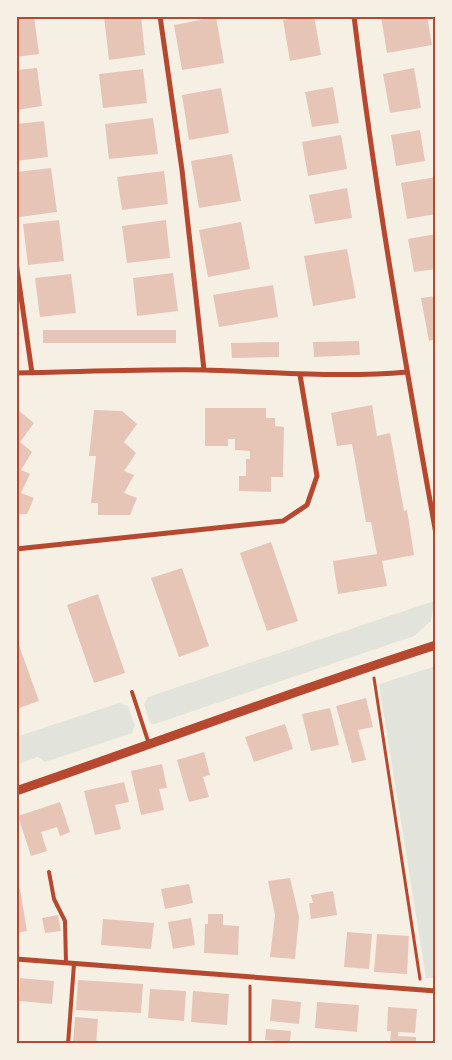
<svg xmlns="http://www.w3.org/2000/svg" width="452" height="1060" font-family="Helvetica,sans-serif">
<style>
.green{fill:#e2e4dc}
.building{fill:#e6c5b7}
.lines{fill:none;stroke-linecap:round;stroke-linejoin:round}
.path{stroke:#b5482f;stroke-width:3}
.service{stroke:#b5482f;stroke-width:4}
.minor{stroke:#b5482f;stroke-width:5}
.tertiary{stroke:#b5482f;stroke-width:9}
.neatline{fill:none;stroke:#b5482f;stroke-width:2}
</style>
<rect width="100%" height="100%" fill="#f6efe4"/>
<path class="green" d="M434 601 431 621 414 636 155 724 150 723 144 704 148 697Z
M436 666V978H426L379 684Z
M119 703 128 706 135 726 132 733 45 762 38 757 16 765V737Z"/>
<path class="building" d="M16 16H34L39 54 16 57Z
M141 16 145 55 109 60 104 17Z
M306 16H314L321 55 290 61 283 20Z
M381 16H427L432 45 387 53Z
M216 17 224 63 182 70 174 25Z
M37 68 42 106 16 110V70Z
M414 68 421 108 390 113 383 74Z
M143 69 147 103 103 108 99 74Z
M333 87 339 123 312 127 305 92Z
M221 88 229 133 189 140 182 95Z
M153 118 158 154 109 159 105 124Z
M44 121 48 157 16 161V124Z
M420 130 425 161 396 166 391 135Z
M341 135 347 169 308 176 302 142Z
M232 154 241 201 199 208 191 161Z
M51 168 57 212 19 217 16 195V172Z
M164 171 168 204 122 210 117 177Z
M436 177V214L407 219 401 183Z
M347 188 352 218 315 224 309 195Z
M59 220 64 261 28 265 23 224Z
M166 220 170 258 127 263 122 226Z
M241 222 250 269 208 277 199 230Z
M436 234V269L414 272 408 239Z
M347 249 356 298 313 306 304 256Z
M173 273 178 311 137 316 133 278Z
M71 274 76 313 40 317 35 278Z
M273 285 278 317 219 327 213 295Z
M436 296V339L429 341 421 298Z
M43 330H176V343H43Z
M359 341 360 355 314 357 313 342Z
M279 342V357L232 358 231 343Z
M372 405 377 436 390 433 404 511 407 510 414 555 382 561 387 586 338 594 333 561 377 554 371 522H366L352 444 337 446 331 413Z
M205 408H266V418H275V426L284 427 283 477H271V492L239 491V476H246V459H250V451L235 450V439H228V446H205Z
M94 410 122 411 137 424 124 442 136 453 124 471 134 475 124 493 137 498 130 515H98V503H91L96 456H89Z
M16 411H19L34 423 20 442 32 452 21 470 30 474 21 493 34 498 27 514H16Z
M271 542 298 621 267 631 240 553Z
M182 568 209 646 179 657 151 578Z
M98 594 125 673 94 683 67 605Z
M16 637 39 701 16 709Z
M366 698 373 727 358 730 366 760 352 763 336 706Z
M330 708 339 745 311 751 302 714Z
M285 724 293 749 254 762 245 737Z
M204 752 210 775 203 777 209 797 189 802 177 760Z
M162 764 167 788 159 789 164 810 141 815 131 771Z
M124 782 129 802 115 805 121 829 95 835 84 791Z
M60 802 70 832 60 836 57 827 41 832 47 851 31 856 18 816Z
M290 878 299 917 295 959 270 957 275 915 268 881Z
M189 884 193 903 165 909 161 889Z
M20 889 27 931 16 933V890Z
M333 891 337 915 311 919 309 903H313L311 895Z
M208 914H223V925L239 926 238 955 204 953 205 924H208Z
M58 915 61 931 45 933 42 918Z
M191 918 195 945 173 949 168 922Z
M103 919 154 923 151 949 101 945Z
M347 932 372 934 369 969 344 967Z
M377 934 409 936 407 974 374 972Z
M20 978 54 981 52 1004 19 1001Z
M78 980 143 984 141 1013 76 1010Z
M150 989 186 991 184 1021 148 1018Z
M193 991 229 994 227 1025 191 1022Z
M272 999 301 1002 299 1024 270 1021Z
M317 1002 359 1005 357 1032 315 1028Z
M388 1007 417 1009 415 1033 398 1032V1036L416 1037V1044H390L391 1031H387Z
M75 1017 98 1019 96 1044H73Z
M266 1029 291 1031 290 1042 265 1040Z"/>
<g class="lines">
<path class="path" d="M374 678 420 979
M250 986V1044"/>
<path class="service" d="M132 692 149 744
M49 872 54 899 65 921 66 963
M68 1044 74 964"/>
<path class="minor" d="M160 16 182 170 204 370
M354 16C375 190 405 362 436 534
M16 262 32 373
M16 373C79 372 143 369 206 370 273 372 339 378 407 372
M16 549 283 521 307 505 317 476 300 375
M16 959 436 991"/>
<path class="tertiary" d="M16 791C156 743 295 690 436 645"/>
</g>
<rect width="452" height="1060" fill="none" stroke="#f6efe4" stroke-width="35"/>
<rect x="18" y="18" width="416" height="1024" class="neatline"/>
</svg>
